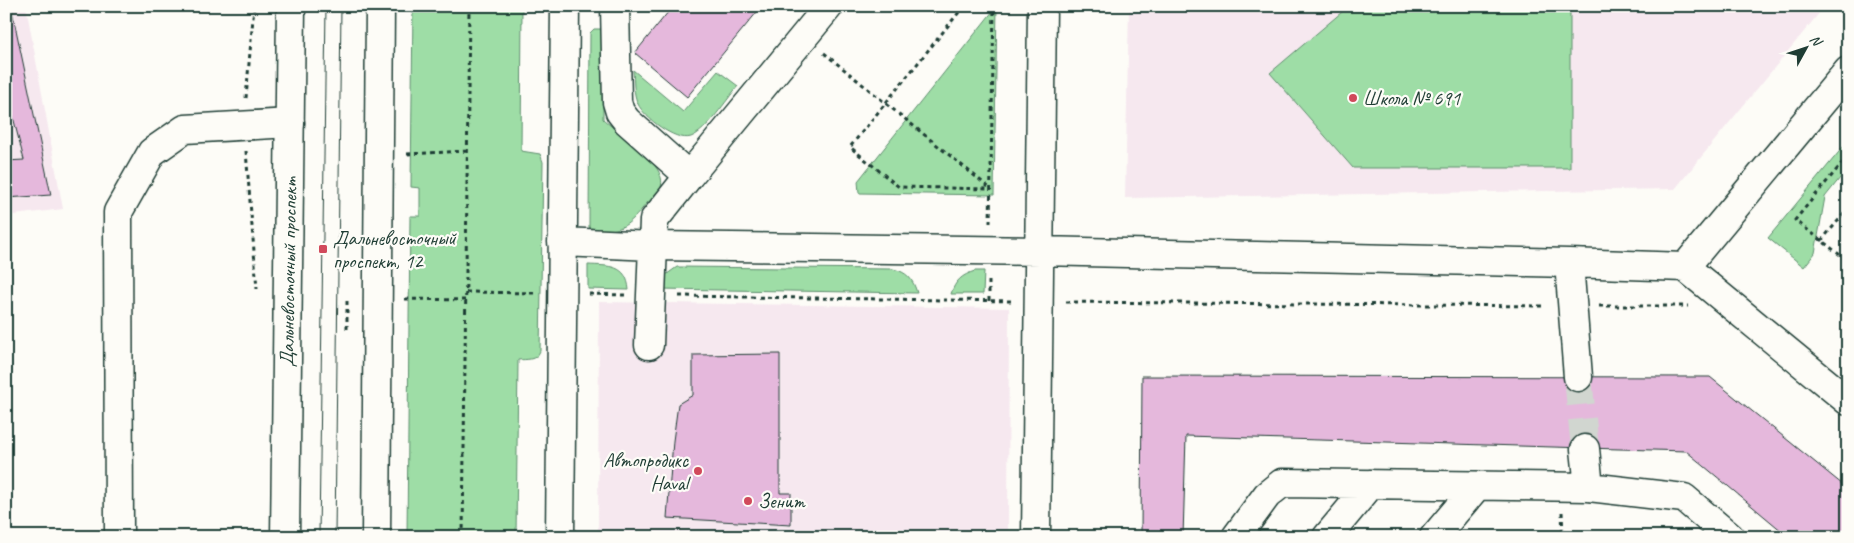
<svg xmlns="http://www.w3.org/2000/svg" width="1854" height="543" font-family="Caveat,sans-serif">
<style>
.built{fill:#f6e8ef}
.green{fill:#9edda6;stroke:#5e8d6d}
.building{fill:#e5b8dc;stroke:#1f3d34}
.lines{fill:none;stroke-linecap:round;stroke-linejoin:round}
.minor-tunnel{stroke:#d1d6d0;stroke-width:28;stroke-dasharray:28 14;stroke-linecap:butt}
.minor-casing{stroke:#1f3d34;stroke-width:31}
.major-casing{stroke:#1f3d34;stroke-width:31}
.path{stroke:#1f3d34;stroke-width:3;stroke-dasharray:4 4;stroke-linecap:butt}
.minor{stroke:#fdfcf7;stroke-width:28}
.major{stroke:#fdfcf7;stroke-width:28}
.tram{stroke:#1f3d34;stroke-width:1}
.poi-dot{fill:#d1495b;stroke:#fdfcf7;stroke-width:2}
.labels{text-anchor:middle;stroke-width:4.5;stroke-linejoin:round;paint-order:stroke}
.poi-label{font-size:20px;fill:#1f3d34;stroke:#fdfcf7;text-anchor:start}
.street-label{font-size:20px;fill:#1f3d34;stroke:#fdfcf7}
</style>
<rect width="100%" height="100%" fill="#fdfcf7"/>
<filter id="ink" filterUnits="userSpaceOnUse"><feTurbulence type="fractalNoise" baseFrequency=".02" numOctaves="2"/><feDisplacementMap in="SourceGraphic" scale="10" xChannelSelector="R" yChannelSelector="G"/><feConvolveMatrix kernelMatrix="1 2 1 2 8 2 1 2 1" color-interpolation-filters="sRGB"/></filter>
<g filter="url(#ink)">
<path class="built" d="M6 6H26L63 209 6 216Z
M1129 6H1825L1675 189 1125 198Z
M599 302 1009 308 1008 537H598Z"/>
<path class="green" d="M413 6H522L521 151 540 154 543 162 540 351C536 361 527 359 518 360L516 537H407L410 216H420V188L411 187Z
M997 6 994 195 859 193 858 181Z
M1349 6H1565L1570 13V168H1353L1270 73Z
M594 29H603V119L651 161C666 178 664 187 652 205L648 202C635 217 626 231 605 230 599 230 594 230 589 227L590 33Z
M633 70 683 112 718 71 738 86C726 100 707 131 691 137 675 142 644 117 638 104 633 94 634 81 633 70Z
M1848 141V168L1825 197 1815 253 1804 267 1768 238Z
M588 265C609 266 627 264 629 290L588 289Z
M677 267 893 269C907 272 913 279 917 293L660 289 663 277Z
M975 271H984L983 294H951C955 281 962 275 975 271Z"/>
<path class="building" d="M6 6H11L51 195 6 198V161L24 160 6 89Z
M673 6H762L687 97 635 53Z
M780 354V493H791V525L667 518 673 441 678 404 693 395V355Z
M1142 376 1710 377 1848 489V537H1789L1686 451 1186 436 1183 537H1141Z"/>
<g class="lines">
<path class="minor-tunnel" d="M1578 377 1585 449"/>
<g class="minor-casing">
<path id="minor" d="M615 6 617 102 620 112 627 121 689 176 829 6
M562 242 653 246 1040 251 1569 263 1685 267 1848 401
M1569 263 1578 377
M1685 267 1848 71
M649 345 654 220 689 176
M1585 449 1589 487
M119 537 118 212 152 152 185 129 290 123
M560 537 565 6
M1036 537 1042 6
M1236 537 1267 495 1282 483 1589 487 1684 498 1730 537
M1327 537 1371 484
M1434 537 1477 486"/>
</g>
<g class="major-casing">
<path id="major" d="M285 537 291 6
M376 537 380 6"/>
</g>
<path class="path" d="M964 6 850 147 899 187 991 189
M824 53 991 189
M246 98 254 6
M246 151 257 289
M407 154 467 151
M1848 156 1795 220 1848 261
M990 223 994 6
M1821 241 1848 209
M466 292 536 293
M589 294 625 295
M679 296 1013 301
M405 299 465 300
M989 301V277
M1066 302 1545 306
M1599 306H1688
M347 329V298
M1562 512 1563 537
M463 537 469 6"/>
<use href="#minor" class="minor"/>
<use href="#major" class="major"/>
<path class="tram" d="M319 537 326 6
M335 537 341 6"/>
</g>
</g>
<g class="poi-dot">
<circle cx="1353" cy="98" r="5"/>
<rect x="318" y="244" width="10" height="10" rx="2.5"/>
<circle cx="698" cy="471" r="5"/>
<circle cx="748" cy="501" r="5"/>
</g>
<g class="labels">
<g class="poi-label">
<text x="1363" y="105">Школа № 691</text>
<text x="333" y="245">Дальневосточный<tspan x="333" dy="23">проспект, 12</tspan></text>
<text x="688" y="467" text-anchor="end">Автопродикс<tspan x="688" dy="23">Haval</tspan></text>
<text x="758" y="508">Зенит</text>
</g>
<g class="street-label">
<text transform="translate(288 272) rotate(-89)" y="7">Дальневосточный проспект</text>
</g>
</g>
<rect width="1854" height="543" fill="none" stroke="#fdfcf7" stroke-width="25"/>
<rect x="12" y="12" width="1829" height="518" fill="none" stroke="#1f3d34" stroke-width="2" filter="url(#ink)"/>
<g transform="translate(1806 48) rotate(50)" stroke="#fdfcf7" stroke-width="4" paint-order="stroke">
<path d="M0-4L9 19L0 12L-9 19Z" fill="#1f3d34"/>
<text y="-8" font-size="14" font-weight="bold" text-anchor="middle" fill="#1f3d34">N</text>
</g>
</svg>
